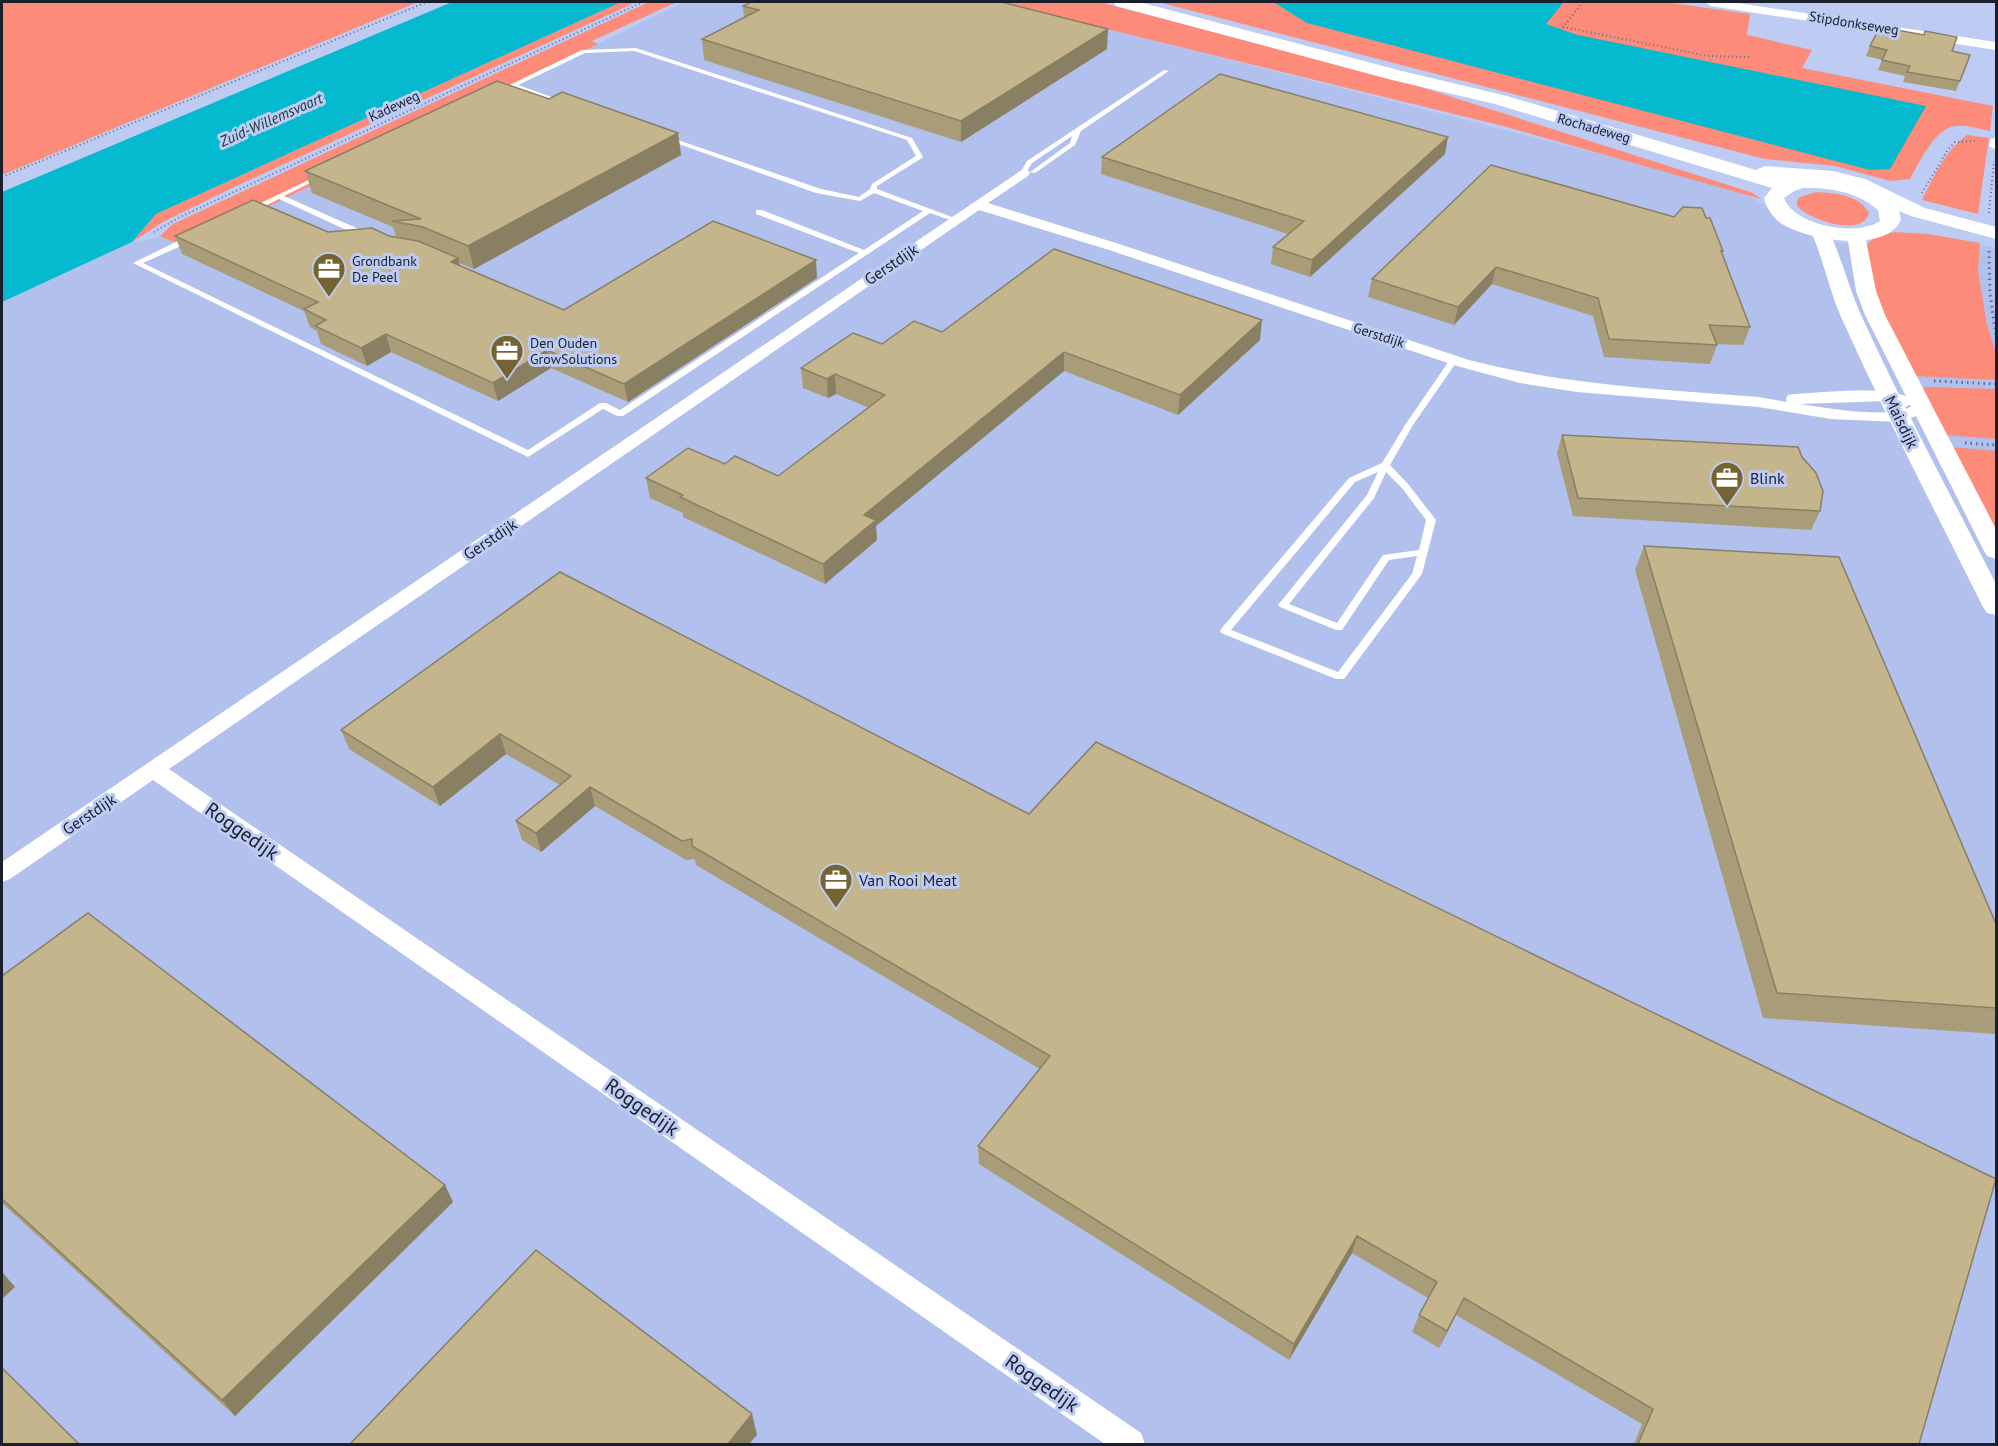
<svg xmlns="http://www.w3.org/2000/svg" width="1998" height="1446" font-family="'PT Sans',sans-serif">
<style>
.built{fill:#b1c0ed}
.green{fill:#fd8b79}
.water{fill:#05b9cf}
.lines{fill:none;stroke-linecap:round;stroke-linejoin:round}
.path-far1{stroke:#646d87;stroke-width:2;stroke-dasharray:1 3;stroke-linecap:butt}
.path{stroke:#646d87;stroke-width:3;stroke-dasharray:1.5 4;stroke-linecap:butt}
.service{fill:#fff;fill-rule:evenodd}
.minor{fill:#fff;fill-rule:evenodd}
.tertiary{fill:#fff;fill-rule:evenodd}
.secondary{fill:#fff;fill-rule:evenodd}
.wall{fill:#a99c79}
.shaded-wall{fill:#897f63}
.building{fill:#c4b58d;stroke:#897f63;stroke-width:1.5}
.labels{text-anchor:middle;stroke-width:6;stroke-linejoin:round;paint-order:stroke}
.far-street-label{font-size:14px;fill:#1a1f2d;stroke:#beccf4}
.far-poi-label{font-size:14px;fill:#1a1f2d;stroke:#beccf4;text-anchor:start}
.far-water-label{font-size:15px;font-style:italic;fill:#153338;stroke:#beccf4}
.street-label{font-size:16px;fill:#1a1f2d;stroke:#beccf4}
.poi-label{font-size:16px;fill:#1a1f2d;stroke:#beccf4;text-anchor:start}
.near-street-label{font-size:20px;fill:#1a1f2d;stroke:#beccf4}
</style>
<rect width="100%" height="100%" fill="#beccf4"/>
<path class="built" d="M684 2H1002L1741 190 1823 243 1988 246 1996 249V1444H2V302L132 242 218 227Z"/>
<path class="green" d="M2 2H418L2 175Z
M621 2H636L230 189 163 222 132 242 156 214Z
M649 2H677L592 41 598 44 186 247 160 236 173 224Z
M997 2H1099L1408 83 1753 193 1761 199 1503 126Z
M1158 2H1273L1308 23 1550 85 1578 35 1545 24 1564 2H1665L1750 14 1747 35 1812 50 1802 68 1993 106 1990 131C1979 129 1963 123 1951 127 1932 134 1919 163 1910 179L1890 181 1835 166 1765 159Z
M1967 135 1989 138 1978 214 1922 200C1934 176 1945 151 1967 135Z
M1816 192C1835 193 1860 195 1869 213 1863 238 1809 220 1797 206V201L1800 197Z
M1895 232 1928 234 1980 243 1978 271 1987 325 1996 353V380L1912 376 1871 289 1866 245 1876 236Z
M1926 387 1996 389V439L1947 435 1919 390Z
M1951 447 1996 451V534Z"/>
<path class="water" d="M452 2H621L156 214 132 242 2 302V192Z
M1273 2H1564L1546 24 1578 35 1926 106 1890 169 1870 170 1307 23Z"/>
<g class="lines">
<path class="path-far1" d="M1583 2 1563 27 1708 56 1752 57
M2 177 427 2
M1922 193 1947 151 1955 142 1976 141
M1989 213 1994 161
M154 232 180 217 643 2"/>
<path class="path" d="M1989 251 1990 293 1996 336
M1934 381 1996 384
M1965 443 1996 445"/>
<path class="service" d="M636 48 912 138 923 157 922 158 877 186V189L960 220 956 222 930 213 623 416H617L603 409 528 457 133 263 186 237H192V241L143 263 528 450 600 403H606L620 410 859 253 756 214V210H762L864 250 923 211 874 193 860 201 816 193 665 139V137H669L821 189 859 197 870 189 872 184 916 156 907 140 634 51 585 53 518 85 566 102V104H562L513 87 500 93 495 92 582 50Z
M1164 70 1169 71 1081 131 1075 145 1035 173 1030 172 1070 143 1072 136 1032 163 1025 174H1021L1020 173 1027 161Z
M317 176 322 177 284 196 370 234V238H364L279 199 255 211 248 209Z
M1451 358H1457L1458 360 1413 425 1390 465 1408 484 1436 520 1422 574 1344 679H1336L1221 633 1220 631 1221 629 1349 478 1382 463 1405 425ZM1378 472 1367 495 1278 605 1280 607 1336 630H1342L1389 560 1417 556 1412 574 1338 672 1231 630 1355 482ZM1386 472 1402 488 1426 520 1419 550 1383 555 1337 623 1289 604 1374 498Z"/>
<path class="minor" d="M1705 2H1731L1996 42V50L1711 6Z
M1996 138V150L1989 146 1991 139Z
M1023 169 1028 170 1030 173 1028 176 988 203 1119 244 1469 360C1565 385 1659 389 1758 397L1787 402 1786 399 1788 395 1794 394C1819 393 1900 383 1914 402L1906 407 1888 401 1800 404C1831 409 1864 414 1895 412 1907 411 1915 401 1927 404L1929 408 1927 412 1900 422 1831 419 1758 407 1577 392 1520 383 1457 366 1109 250 979 210 169 769 1141 1433 1145 1444H1105L153 780 10 879 2 882V862Z"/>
<path class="tertiary" d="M1820 225 1827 227 1829 231C1842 259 1849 289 1862 317 1903 407 1951 495 1996 584V615L1987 613 1983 607C1935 511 1885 415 1841 317 1829 289 1823 259 1811 231L1813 227Z
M1856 229 1863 231 1865 235 1876 291 1885 315 1996 529V559L1987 556 1984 551 1865 315 1856 291 1847 235 1849 231Z"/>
<path class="secondary" d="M1114 2H1139L1402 71 1507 96 1756 170 1765 166 1833 171 1865 179 1925 208 1996 227V239L1911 216 1899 211 1901 220C1885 254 1808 240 1782 224 1772 217 1767 209 1764 198L1772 188 1495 104 1392 80 1116 6ZM1803 188C1828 187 1859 192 1878 210L1880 221C1857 237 1794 226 1784 198L1794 191Z"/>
</g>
<path class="wall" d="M743 6 1107 49 961 142 704 60 702 39 744 18Z
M1870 46 1952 51 1960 81 1956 91 1903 82 1905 76 1878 70 1882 60 1866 56Z
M549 99 678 133 681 155 474 269 459 263 460 265 564 310 817 278 628 402 551 368 498 401 391 352 367 366 321 344 317 331 310 327 304 311 182 254 175 236 328 232 396 237 393 227 312 193 305 171Z
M1445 154 1310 277 1271 264 1273 247 1288 234 1101 174 1102 157Z
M1674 217 1706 218 1723 251 1722 255 1750 327 1743 345 1716 344 1717 345 1710 364 1604 357 1593 316 1492 284 1454 325 1368 297 1372 279Z
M942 332 1260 340 1178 415 1064 371 876 526 877 540 825 584 683 517V513L650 498 646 478 725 464 778 476 869 408 836 394 828 398 803 388 801 368 882 344Z
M1562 435 1820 511 1811 530 1573 516 1557 453Z
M1644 546 1996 924V1034L1763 1018 1635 570Z
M560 572 1919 1444H1634L1642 1424 1456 1315 1439 1348 1412 1332 1419 1315 1428 1298 1352 1253 1289 1360 979 1164 978 1146 1040 1069 696 865 695 859 686 860 595 806 541 852 522 840 516 821 560 785 506 754 440 806 349 749 341 730Z
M2 976 453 1202 235 1416 2 1203Z"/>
<path class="shaded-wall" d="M1108 29 1107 49 961 142V121Z
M678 133 681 155 474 269 468 246Z
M1448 137 1445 154 1310 277 1312 260Z
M458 258 462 276 451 262Z
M816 260 817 278 628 402 624 384Z
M1496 267 1492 284 1454 325 1458 307Z
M1262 320 1260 340 1178 415 1180 395Z
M386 334 391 352 367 366 361 348Z
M547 350 551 368 498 401 493 383Z
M1064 352V371L876 526 877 540 825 584 823 564 864 515Z
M835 374 836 394 828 398 827 379Z
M500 734 506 754 440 806 433 787Z
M590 787 595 806 541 852 536 833Z
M445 1185 453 1202 235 1416 222 1400Z
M1357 1236 1352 1253 1289 1360 1294 1344Z
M2 1272 15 1287 2 1299Z
M1464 1298 1456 1315 1439 1348 1447 1331Z
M752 1414 757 1435 749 1444H728Z"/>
<path class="building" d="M751 2H1001L1108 29 961 121 702 39 759 10 743 6Z
M1880 27 1924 35 1925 31 1957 37 1952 51 1970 55 1960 81 1907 72 1910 66 1882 60 1887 50 1870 46Z
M1220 74 1448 137 1312 260 1273 247 1304 221 1102 157Z
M497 81 549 99 562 92 678 133 468 246 423 227 392 221 421 219 305 171Z
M1491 165 1674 217 1683 207 1702 208 1706 218H1710L1723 251H1721L1750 327 1709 325 1717 345 1609 339 1598 298 1496 267 1458 307 1372 279Z
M253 200 328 232 372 228 389 236 418 241 458 258 451 262 564 310 713 221 816 260 624 384 547 350 493 383 386 334 361 348 315 326 326 320 304 309 318 302 175 236Z
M1054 249 1262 320 1180 395 1064 352 864 515 876 520 823 564 680 497 683 495 646 478 688 448 725 464 735 456 778 476 885 395 835 374 827 379 801 368 853 333 882 344 914 321 942 332Z
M1562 435 1798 447 1802 457 1816 473 1823 491 1820 511 1578 498Z
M1644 546 1839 557 1996 924V1008L1777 993Z
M560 572 1029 814 1096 742 1996 1179 1919 1444H1638L1653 1409 1464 1298 1447 1331 1419 1315 1437 1282 1357 1236 1294 1344 978 1146 1050 1056 692 846V839L682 841 590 787 536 833 516 821 571 776 500 734 433 787 341 730Z
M88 913 445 1185 222 1400 2 1199V976Z
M536 1250 752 1414 728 1444H350Z
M2 1368 79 1444H2Z"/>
<defs>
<g id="office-pin" transform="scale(1.725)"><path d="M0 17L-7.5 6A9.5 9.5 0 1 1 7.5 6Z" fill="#756432" stroke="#beccf4"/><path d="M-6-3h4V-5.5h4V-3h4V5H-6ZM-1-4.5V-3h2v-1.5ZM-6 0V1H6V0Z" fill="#fff"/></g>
</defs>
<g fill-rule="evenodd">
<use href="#office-pin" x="329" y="269"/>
<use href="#office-pin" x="507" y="351"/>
<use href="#office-pin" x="1727" y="478"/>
<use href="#office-pin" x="836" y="880"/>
</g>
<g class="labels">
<g class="far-street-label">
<text transform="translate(1854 23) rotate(9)" y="5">Stipdonkseweg</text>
<text transform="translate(394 106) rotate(-25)" y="5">Kadeweg</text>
<text transform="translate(1594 128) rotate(16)" y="5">Rochadeweg</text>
<text transform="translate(1379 335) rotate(18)" y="5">Gerstdijk</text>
</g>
<g class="far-poi-label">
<text x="352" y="266">Grondbank<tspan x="352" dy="16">De Peel</tspan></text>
<text x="530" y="348">Den Ouden<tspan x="530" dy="16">GrowSolutions</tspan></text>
</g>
<g class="far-water-label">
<text transform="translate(271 120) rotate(-24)" y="5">Zuid-Willemsvaart</text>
</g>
<g class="street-label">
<text transform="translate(891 264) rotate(-34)" y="6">Gerstdijk</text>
<text transform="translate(1902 422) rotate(64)" y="6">Maisdijk</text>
<text transform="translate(490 539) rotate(-34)" y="6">Gerstdijk</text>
<text transform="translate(89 814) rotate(-34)" y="6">Gerstdijk</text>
</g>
<g class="poi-label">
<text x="1750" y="484">Blink</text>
<text x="859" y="886">Van Rooi Meat</text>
</g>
<g class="near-street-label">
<text transform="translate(242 831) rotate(35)" y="7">Roggedijk</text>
<text transform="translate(642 1107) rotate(35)" y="7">Roggedijk</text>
<text transform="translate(1042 1383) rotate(35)" y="7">Roggedijk</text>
</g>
</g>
<rect width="1998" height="1446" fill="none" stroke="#1a1f2d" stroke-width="6"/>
</svg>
